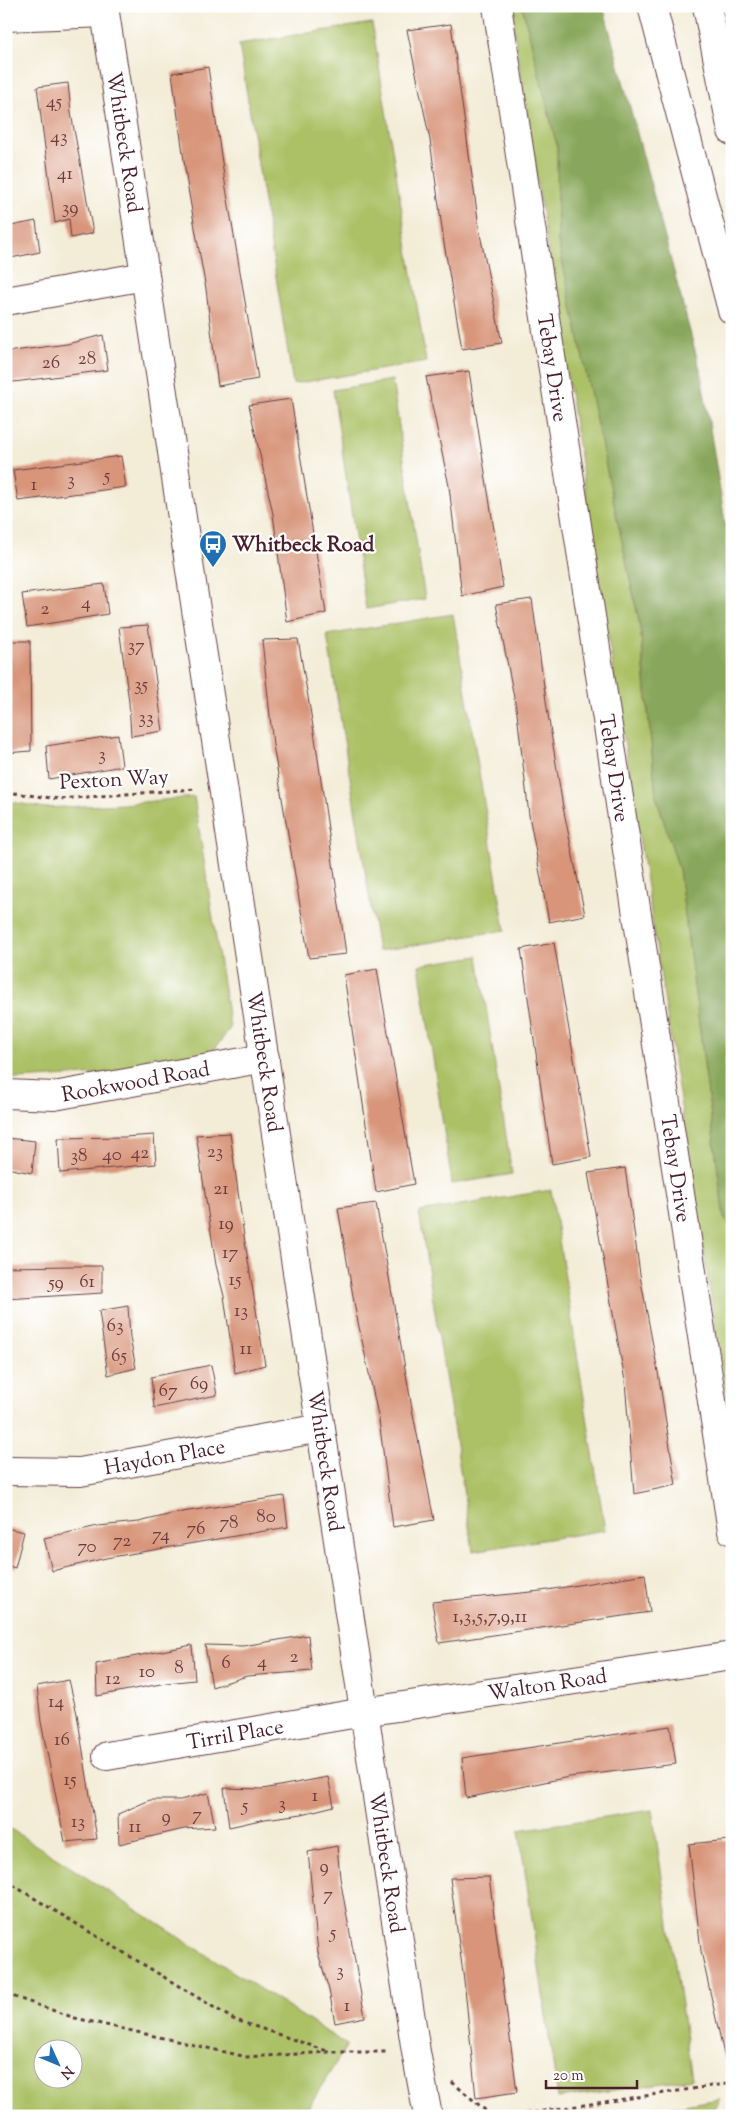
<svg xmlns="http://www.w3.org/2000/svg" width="738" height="2122" font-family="'Sorts Mill Goudy',serif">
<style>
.green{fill:#acc166;stroke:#7b7048;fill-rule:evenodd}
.forest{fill:#89a75b;stroke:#6a6343}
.building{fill:#d8957a}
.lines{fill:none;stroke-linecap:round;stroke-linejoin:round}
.minor-casing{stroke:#633e45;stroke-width:30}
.highway-casing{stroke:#633e45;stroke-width:30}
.path{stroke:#633e45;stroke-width:3;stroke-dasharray:4 4;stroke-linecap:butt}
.minor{stroke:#fff;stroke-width:28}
.highway{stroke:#fff;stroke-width:28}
.labels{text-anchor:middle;stroke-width:4.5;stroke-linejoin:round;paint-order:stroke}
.number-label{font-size:19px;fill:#6e3c3f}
.street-label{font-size:21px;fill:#4a1f2b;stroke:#fff}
.poi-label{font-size:21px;font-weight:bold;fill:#4a1f2b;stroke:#fff;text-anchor:start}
</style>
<rect width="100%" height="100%" fill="#fff"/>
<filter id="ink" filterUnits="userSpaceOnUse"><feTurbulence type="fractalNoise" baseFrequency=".02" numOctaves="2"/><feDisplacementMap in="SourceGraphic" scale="10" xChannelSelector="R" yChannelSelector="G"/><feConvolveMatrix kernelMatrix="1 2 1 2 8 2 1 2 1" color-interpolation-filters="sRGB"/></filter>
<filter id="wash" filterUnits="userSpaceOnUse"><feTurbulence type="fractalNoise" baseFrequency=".0096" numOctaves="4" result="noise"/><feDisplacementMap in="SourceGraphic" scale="20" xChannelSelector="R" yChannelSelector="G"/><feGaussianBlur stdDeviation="1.12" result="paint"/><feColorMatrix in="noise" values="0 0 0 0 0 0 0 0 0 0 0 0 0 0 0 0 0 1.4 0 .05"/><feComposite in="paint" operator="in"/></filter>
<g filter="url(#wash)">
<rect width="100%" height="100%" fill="#f3ecd7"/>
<path class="green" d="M510 6H522L557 146 558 241 640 626 656 796 679 869 724 1218 732 1228V1434Z
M372 23 426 362 293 384 239 44Z
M392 380 425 599 366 609 333 390Z
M453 614 505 930 378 951 327 635Z
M194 797 230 1028 209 1057 119 1073 18 1079 6 1077V801L45 808 124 804Z
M478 956 512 1174 452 1184 419 965Z
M551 1190 605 1530 473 1551 419 1212Z
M652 1810 692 2079 558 2098 519 1830Z
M6 1826 347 2045 303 2116H6ZM42 2050H72V2080H42Z
M720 2099 710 2116H620Z"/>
<path class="forest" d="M522 6H603L701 373 732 565V1228L724 1218 679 869 656 796 640 626 558 241 557 146Z"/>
<g id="blocks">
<path class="building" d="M451 24 480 234 502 343 462 349 444 243 430 140 407 30Z
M208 67 224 176 258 379 218 386 206 289 187 183 172 73Z
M68 83 71 113 93 233 71 238 69 219 55 223 37 87Z
M36 221 40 252 6 259V227Z
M103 335 108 370 6 383V352L67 344Z
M469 371 503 587 462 596 449 486 426 377Z
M291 399 326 613 287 622 273 514 249 405Z
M121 456 126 487 18 501 13 470Z
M104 584 108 614 27 627 22 594Z
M532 599 547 708 563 807 585 915 549 922 529 815 517 713 496 604Z
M148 625 163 731 131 736 129 702 119 627Z
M298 639 315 738 346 954 309 958 273 745 262 640Z
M6 641H30L31 751 6 753Z
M118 735 122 766 49 779 46 746Z
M554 943 591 1157 552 1164 521 949Z
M377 969 414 1184 376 1192 344 975Z
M230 1133 244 1236 265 1365 235 1373 224 1296 216 1265 196 1135Z
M154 1135 156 1164 60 1173 58 1138 124 1137Z
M6 1138 35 1141 32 1173 6 1168Z
M625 1168 641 1281 658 1372 676 1485 634 1494 625 1381 588 1173Z
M376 1203 413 1414 434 1520 393 1527 379 1420 355 1308 338 1208Z
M72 1266H102V1293L6 1299V1267Z
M128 1306 130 1338 136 1368 108 1375 99 1311Z
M211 1365 217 1395 154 1408 151 1377Z
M284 1496 288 1527 106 1558 52 1571 44 1538 98 1526 139 1522 176 1513Z
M6 1528 24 1532 15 1568 6 1565Z
M645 1574 650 1612 439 1643 432 1602 541 1591Z
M308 1635 312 1671 247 1676 212 1687 205 1645 243 1646Z
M192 1645 195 1680 166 1683 97 1696 96 1664Z
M69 1680 77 1714 97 1839 65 1842 41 1722 37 1686Z
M670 1726 676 1764 569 1777 466 1798 462 1758Z
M328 1777 334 1806 302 1814 265 1819 229 1827 224 1788 263 1789Z
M208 1793 215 1827 184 1829 119 1844 118 1814 150 1800H180Z
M729 1840 732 1859V2057L725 2059 701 1951 689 1844Z
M337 1846 340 1878 365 2017 335 2023 329 1990 318 1953 308 1852Z
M489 1877 517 2092 476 2098 465 1988 450 1878Z"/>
</g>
</g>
<g filter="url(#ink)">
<use href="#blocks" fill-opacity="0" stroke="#633e45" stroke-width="1"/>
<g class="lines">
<g class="minor-casing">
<g id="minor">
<path id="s1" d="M104 6 416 2052 428 2116"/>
<path id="s2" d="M497 6 732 1531"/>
<path d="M6 17 105 13"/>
<path d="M6 301 145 276"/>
<path id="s3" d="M6 1094 54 1096 265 1058"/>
<path id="s4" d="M6 1471 80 1472 321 1428"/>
<path id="s5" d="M107 1756 364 1712 732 1656"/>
</g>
</g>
<g class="highway-casing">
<path id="highway" d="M652 6 732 310
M707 6 732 131"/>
</g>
<path class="path" d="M6 792 59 799 195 789
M6 1881 233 2019 327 2051
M6 1994 75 2018 247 2057 330 2052H387
M452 2082 492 2116
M510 2116 732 2083"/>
<use href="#minor" class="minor"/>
<use href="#highway" class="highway"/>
</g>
</g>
<defs>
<g id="bus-pin" transform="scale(1.4375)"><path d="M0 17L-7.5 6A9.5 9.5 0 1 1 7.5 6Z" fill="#1f6fb2" stroke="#fff"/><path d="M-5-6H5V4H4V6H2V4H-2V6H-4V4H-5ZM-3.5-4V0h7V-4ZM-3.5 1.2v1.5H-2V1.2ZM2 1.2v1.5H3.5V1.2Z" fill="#fff"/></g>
</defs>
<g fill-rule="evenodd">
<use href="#bus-pin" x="213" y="544"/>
</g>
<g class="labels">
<g class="number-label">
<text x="54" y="107">45</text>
<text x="59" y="142">43</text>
<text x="65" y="179">41</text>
<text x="70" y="213">39</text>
<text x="87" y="364">28</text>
<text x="51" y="368">26</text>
<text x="107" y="481">5</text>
<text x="71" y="485">3</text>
<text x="34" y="490">1</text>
<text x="86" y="608">4</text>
<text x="45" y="614">2</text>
<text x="136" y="651">37</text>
<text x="141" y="690">35</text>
<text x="146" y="723">33</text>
<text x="102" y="760">3</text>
<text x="215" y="1157">23</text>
<text x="140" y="1158">42</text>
<text x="112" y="1160">40</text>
<text x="79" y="1161">38</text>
<text x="221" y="1194">21</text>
<text x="226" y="1229">19</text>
<text x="230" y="1258">17</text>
<text x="235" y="1285">15</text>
<text x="87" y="1287">61</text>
<text x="56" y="1288">59</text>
<text x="241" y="1316">13</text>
<text x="115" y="1331">63</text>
<text x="246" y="1354">11</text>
<text x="119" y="1361">65</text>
<text x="199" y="1389">69</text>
<text x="168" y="1396">67</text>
<text x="266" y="1522">80</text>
<text x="229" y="1528">78</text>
<text x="196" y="1534">76</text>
<text x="161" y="1540">74</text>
<text x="122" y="1546">72</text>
<text x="87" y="1552">70</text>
<text x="490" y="1622">1,3,5,7,9,11</text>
<text x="294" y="1662">2</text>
<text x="262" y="1667">4</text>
<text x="226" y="1668">6</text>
<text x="179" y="1673">8</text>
<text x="147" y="1677">10</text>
<text x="113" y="1684">12</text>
<text x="56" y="1707">14</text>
<text x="62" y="1745">16</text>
<text x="70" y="1785">15</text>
<text x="315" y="1801">1</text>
<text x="282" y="1809">3</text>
<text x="245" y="1811">5</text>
<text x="197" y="1820">7</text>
<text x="166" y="1822">9</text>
<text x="78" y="1827">13</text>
<text x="135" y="1832">11</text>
<text x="324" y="1872">9</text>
<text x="328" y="1900">7</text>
<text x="333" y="1938">5</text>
<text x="340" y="1976">3</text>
<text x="347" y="2011">1</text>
</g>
<g class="street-label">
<text dy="7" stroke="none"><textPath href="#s1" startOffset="138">Whitbeck Road</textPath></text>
<text dy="7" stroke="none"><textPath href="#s2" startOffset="366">Tebay Drive</textPath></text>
<text dy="7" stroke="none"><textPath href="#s2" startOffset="771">Tebay Drive</textPath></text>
<text transform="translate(114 779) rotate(-3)" y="7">Pexton Way</text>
<text dy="7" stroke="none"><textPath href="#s1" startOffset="1068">Whitbeck Road</textPath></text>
<text dy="7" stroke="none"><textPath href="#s3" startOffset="131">Rookwood Road</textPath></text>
<text dy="7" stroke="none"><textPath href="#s2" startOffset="1176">Tebay Drive</textPath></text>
<text dy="7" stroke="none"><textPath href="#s4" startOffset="160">Haydon Place</textPath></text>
<text dy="7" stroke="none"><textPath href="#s1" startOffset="1472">Whitbeck Road</textPath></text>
<text dy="7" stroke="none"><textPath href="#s5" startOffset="446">Walton Road</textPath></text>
<text dy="7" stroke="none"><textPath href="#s5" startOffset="130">Tirril Place</textPath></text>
<text dy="7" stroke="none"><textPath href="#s1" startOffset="1878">Whitbeck Road</textPath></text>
</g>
<g class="poi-label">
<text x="232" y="551">Whitbeck Road</text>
</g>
</g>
<rect width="738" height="2122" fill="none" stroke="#fff" stroke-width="25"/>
<g transform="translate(58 2064) rotate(134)"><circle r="24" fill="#ffffff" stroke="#b7a5aa"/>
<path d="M0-4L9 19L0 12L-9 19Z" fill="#1f6fb2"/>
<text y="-8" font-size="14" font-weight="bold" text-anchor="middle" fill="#4a1f2b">N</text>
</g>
<path d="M546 2080v8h91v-8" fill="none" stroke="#4a1f2b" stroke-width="2.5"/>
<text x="553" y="2080" font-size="15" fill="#4a1f2b" stroke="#ffffff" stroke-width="4" paint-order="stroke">20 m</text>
</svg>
